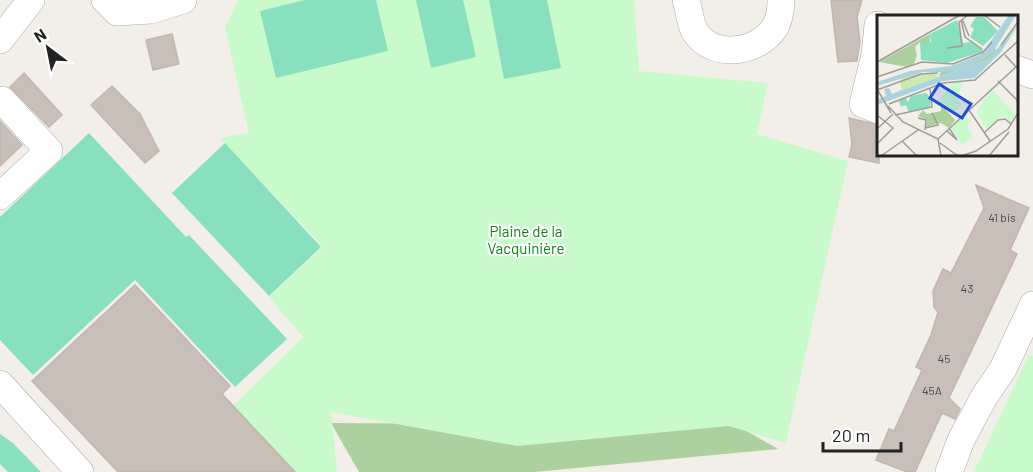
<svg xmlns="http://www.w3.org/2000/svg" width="1033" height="472" font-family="Barlow,sans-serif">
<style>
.forest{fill:#add19e}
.park{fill:#c8facc}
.pitch{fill:#88e0be}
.building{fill:#c7bfb8;stroke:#c4b6ab;stroke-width:1.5}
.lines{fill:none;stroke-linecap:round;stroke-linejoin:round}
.minor-casing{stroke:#a9a9a9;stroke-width:28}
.minor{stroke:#fff;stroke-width:27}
.labels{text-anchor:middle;stroke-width:4.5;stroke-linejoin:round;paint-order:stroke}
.number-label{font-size:12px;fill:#4b4948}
.park-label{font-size:15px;fill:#0c8416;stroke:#fff}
.inset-road{fill:none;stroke:#9f9d99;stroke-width:1.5}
.view{fill:#1d4ed8;fill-opacity:0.15;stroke:#1d4ed8;stroke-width:3}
.inset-edge{fill:none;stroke:#222;stroke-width:3}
</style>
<rect width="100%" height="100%" fill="#f2efe9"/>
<path class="forest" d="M331 423 736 425 778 449 534 472H359Z"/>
<path class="park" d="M238 0H634L639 71 768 83 757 134 848 161 786 443 729 426 517 446 331 412 337 472H295L233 406 303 337 269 297 323 247 220 138 249 133 225 28Z
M1029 354 1033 356V472H974Z"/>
<path class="pitch" d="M305 0H376L388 51 276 78 260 11Z
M416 0H463L476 57 431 68Z
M489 0H547L561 68 504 79Z
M89 133 186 237 189 235 287 339 235 387 135 280 33 375 0 340V217Z
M225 143 321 247 269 296 172 193Z
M0 434 13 443 41 472H8L0 464Z"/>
<path class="building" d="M831 0H862L857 17 860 42 857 61 838 62Z
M172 34 179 64 153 70 146 40Z
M24 73 62 115 49 127 10 87Z
M112 86 140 114 159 151 145 163 91 105Z
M849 118 879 125V163L849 157 852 144Z
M0 121 22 145 0 166Z
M976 185 1029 208 1010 250 1017 254 949 398 960 409 955 419 942 413 915 472H907L876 460 889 429 894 431 922 370 916 367 931 335 938 312 934 307 933 291 943 269 951 273 984 208Z
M135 285 230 386 222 394 295 472H118L32 381Z"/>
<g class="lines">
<g class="minor-casing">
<path id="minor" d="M105 0 117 12 151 10 183 0
M686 0C689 9 690 23 695 32 713 59 758 54 775 27 779 20 781 8 781 0
M878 25 875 55 863 104 878 110
M0 40 31 0
M1016 69 1033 75
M0 196 49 151 2 100
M0 384 80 472
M949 472 961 440 984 397 1003 369 1033 305"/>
</g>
<use href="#minor" class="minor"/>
</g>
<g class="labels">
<g class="number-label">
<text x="1002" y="222">41 bis</text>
<text x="967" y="293">43</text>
<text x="944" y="363">45</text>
<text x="932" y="395">45A</text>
</g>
<g class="park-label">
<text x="526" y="237">Plaine de la<tspan x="526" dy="17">Vacquinière</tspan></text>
</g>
</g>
<g transform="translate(877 15)">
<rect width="141" height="141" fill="#f2efe9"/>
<path d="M55 57 63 63 16 79 25 74 23 67 28 61Z" fill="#cdebb0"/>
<path d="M53 19V27H43L38 32 40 40 37 49 30 52 2 47ZM117 34 122 35 110 45 62 62 64 56ZM64 88 76 96 67 93 78 105 72 113 64 108 49 112 50 105 41 101 46 95 50 99 64 96Z" fill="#add19e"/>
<path d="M76 67H86L80 83 85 90 78 97 64 88 62 91 57 92ZM113 73 138 99 133 108 130 102H123L110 115 100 98ZM87 99 94 106 90 109 96 122 85 130 74 113Z" fill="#c8facc"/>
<path d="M99 2H107L121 16 106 31 93 22 97 14 93 11ZM80 5 86 28 94 27 107 36 70 48 44 45 43 27H54L53 19ZM49 78 54 83 53 92 32 97 29 90 24 92 22 86 29 83 31 87 34 81Z" fill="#88e0be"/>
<path d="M132 0H139L116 37 104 46 74 57H46L0 71V67L33 56 74 51 104 40ZM141 10 124 37 98 63 66 66 0 90V85L9 81 7 74 12 73 15 79 110 45Z" fill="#aad3df"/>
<path class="inset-road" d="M107 0 123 12M85 4 92 21M84 5 88 22 105 34M124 30 141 7M70 33 85 31 82 7 91 0M128 40 141 54M0 47 83 0M0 62 45 47 76 49 106 37 115 27M121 66 141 86M0 74 14 98M0 75 44 59 61 58M12 89 66 68 98 65 141 26M11 91 26 107 61 124 64 141M92 95 113 126M0 100 16 113 0 129M18 100 55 92 53 73M41 103 49 105 48 115M48 113 61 110 55 98M0 114 16 99M70 116 80 125 72 113M107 118 121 105 128 104 134 109M61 124 141 50M25 126 40 141M63 128 81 141M4 141 41 115M84 141 99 136 131 114 141 98M112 141 132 117"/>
<path class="view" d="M62 69 94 89 85 103 53 83Z"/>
<rect width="141" height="141" class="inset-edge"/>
</g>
<g transform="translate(48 48) rotate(328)" stroke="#ffffff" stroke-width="4.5" paint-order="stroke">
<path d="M0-4.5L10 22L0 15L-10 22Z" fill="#222222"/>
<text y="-9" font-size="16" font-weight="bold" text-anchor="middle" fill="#222222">N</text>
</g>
<path d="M823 442v9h78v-9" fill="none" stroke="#222222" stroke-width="3"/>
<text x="832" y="442" font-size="18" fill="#222222" stroke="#ffffff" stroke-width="4.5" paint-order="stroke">20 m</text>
</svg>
